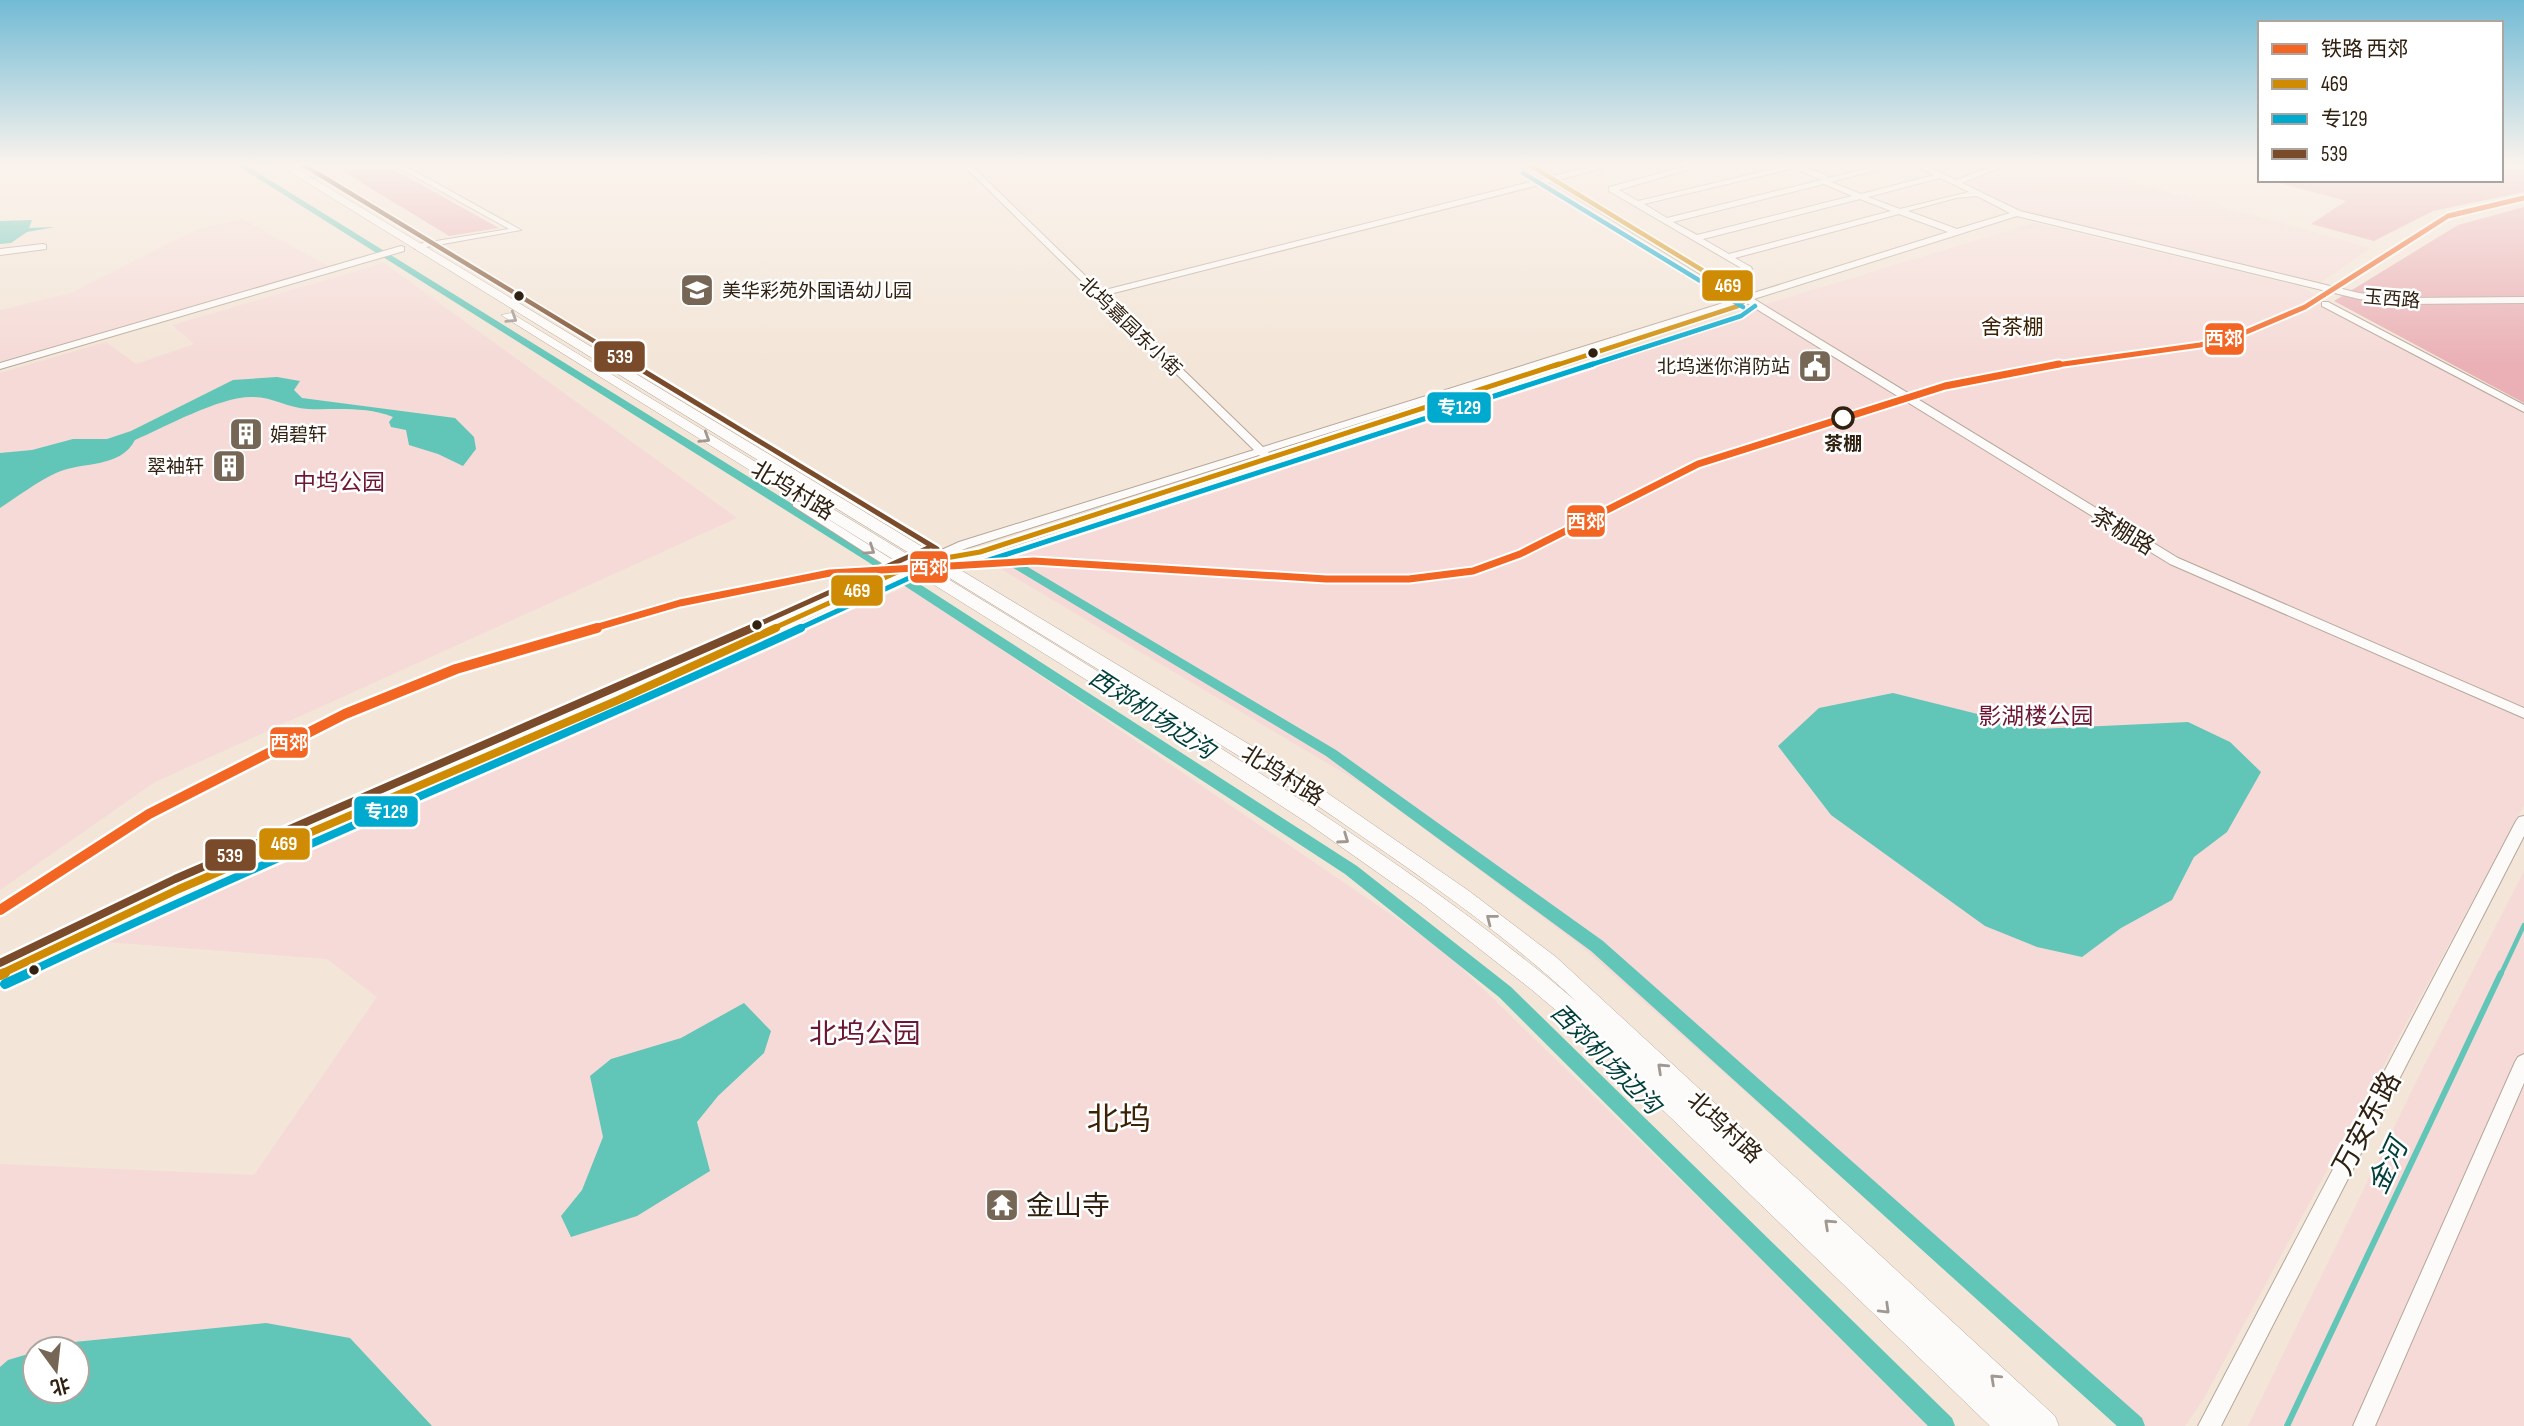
<svg xmlns="http://www.w3.org/2000/svg" width="2524" height="1426" font-family="'Sofia Sans Condensed','Noto Sans SC',sans-serif">
<style>
.green{fill:#f5dad7;fill-rule:evenodd}
.forest{fill:#eab0b5}
.water{fill:#61c5b8}
.lines{fill:none;stroke-linecap:round;stroke-linejoin:round}
.stream-far1{stroke:#61c5b8;stroke-width:4.5}
.stream{stroke:#61c5b8;stroke-width:6}
.canal{fill:#61c5b8;fill-rule:evenodd}
.minor-casing{stroke:#b5a799;stroke-width:2}
.major-casing{stroke:#b5a799;stroke-width:1}
.minor{fill:#fdfbf9;fill-rule:evenodd}
.major{fill:#fdfbf9;fill-rule:evenodd}
.bus-1-far3-casing{stroke:#fff;stroke-width:8}
.bus-1-far2-casing{stroke:#fff;stroke-width:10}
.bus-1-far1-casing{stroke:#fff;stroke-width:13}
.bus-1-casing{stroke:#fff;stroke-width:15}
.bus-2-far3-casing{stroke:#fff;stroke-width:8}
.bus-2-far2-casing{stroke:#fff;stroke-width:10}
.bus-2-far1-casing{stroke:#fff;stroke-width:13}
.bus-2-casing{stroke:#fff;stroke-width:15}
.bus-3-far2-casing{stroke:#fff;stroke-width:8}
.bus-3-far1-casing{stroke:#fff;stroke-width:10}
.bus-3-casing{stroke:#fff;stroke-width:13}
.bus-1-far3{stroke:#cf8b03;stroke-width:4.5}
.bus-1-far2{stroke:#cf8b03;stroke-width:5}
.bus-1-far1{stroke:#cf8b03;stroke-width:8}
.bus-1{stroke:#cf8b03;stroke-width:10}
.bus-2-far3{stroke:#00a9ce;stroke-width:4.5}
.bus-2-far2{stroke:#00a9ce;stroke-width:5}
.bus-2-far1{stroke:#00a9ce;stroke-width:8}
.bus-2{stroke:#00a9ce;stroke-width:10}
.bus-3-far2{stroke:#7a4b2a;stroke-width:4.5}
.bus-3-far1{stroke:#7a4b2a;stroke-width:5}
.bus-3{stroke:#7a4b2a;stroke-width:8}
.rail-1-far2-casing{stroke:#fff;stroke-width:9}
.rail-1-far1-casing{stroke:#fff;stroke-width:11}
.rail-1-casing{stroke:#fff;stroke-width:15}
.rail-1-far2{stroke:#f26522;stroke-width:5}
.rail-1-far1{stroke:#f26522;stroke-width:7}
.rail-1{stroke:#f26522;stroke-width:10}
.oneway{stroke:#a19991}
.bus-dot{fill:#312111;stroke:#fff;stroke-width:2.5}
.stop-dot{fill:#fff;stroke:#312111;stroke-width:3.5}
.labels{text-anchor:middle;stroke-width:5;stroke-linejoin:round;paint-order:stroke}
.far-poi-label{font-size:19px;fill:#312111;stroke:#fff;text-anchor:start}
.far-street-label{font-size:19px;fill:#312111;stroke:#fff}
.far-stop-label{font-size:19px;font-weight:bold;fill:#312111;stroke:#fff}
.far-neighbourhood-label{font-size:21px;fill:#3c2204;stroke:#fff}
.park-label{font-size:23px;fill:#6c1834;stroke:#fff}
.street-label{font-size:23px;fill:#312111;stroke:#fff}
.water-label{font-size:24px;font-style:italic;fill:#003f3a;stroke:#fff}
.near-park-label{font-size:28px;fill:#6c1834;stroke:#fff}
.near-street-label{font-size:28px;fill:#312111;stroke:#fff}
.near-water-label{font-size:28px;font-style:italic;fill:#003f3a;stroke:#fff}
.near-poi-label{font-size:28px;fill:#312111;stroke:#fff;text-anchor:start}
.near-quarter-label{font-size:32px;fill:#3c2204;stroke:#fff}
.line-badge{stroke:#fff;stroke-width:2.5}
.badge-label{font-size:19px;text-anchor:middle;font-weight:bold;fill:#fff}
</style>
<rect width="100%" height="100%" fill="#f3e5d7"/>
<path class="green" d="M1925 164H2067L2371 248 2318 284 2024 211Z
M242 219 330 267 0 362V310L71 293 195 230Z
M2034 223 2299 286 2524 413V805L2203 1400 2185 1426H2121L1580 945 1369 788 996 566 990 557 1072 532 1112 515 1743 311Z
M384 263 737 518 155 782 0 890V373L106 342 136 364 194 344 172 325Z
M908 586 1443 950 1933 1426H0V1164L254 1175 377 997 327 959 106 942 203 893ZM35 1349H77V1391H35Z
M2524 871V1426H2248L2425 1064Z"/>
<path class="forest" d="M331 164H384L499 228 449 236Z
M2501 164H2524V192L2433 211 2374 241 2311 224 2346 201 2272 181 2501 180Z
M2524 207V403L2334 301 2458 225Z"/>
<path class="water" d="M32 220 29 228 55 227 27 232 11 243 0 244V221Z
M277 377 300 381 294 390 302 398 455 418 474 437 476 449 463 466 438 454 409 445 406 430 391 427 389 422 393 417C365 406 337 410 308 409 288 408 271 396 251 397 219 397 165 427 135 440 120 469 82 461 56 473 37 482 18 496 0 508V453L32 450 73 439H107L131 431 233 380Z
M1893 693 2038 729 2188 722 2230 742 2261 772 2227 832 2194 857 2172 900 2121 928 2082 957 2037 947 1985 926 1831 815 1778 746 1819 708Z
M744 1003 771 1031 764 1053 718 1096 697 1122 710 1171 637 1216 571 1237 561 1216 582 1190 603 1137 590 1076 611 1059 681 1038Z
M266 1323 350 1338 432 1426H0V1367L8 1360 35 1352V1391H77V1349H44L64 1343Z"/>
<g class="lines">
<path class="stream-far1" d="M2501 974 2524 925"/>
<path class="stream" d="M2287 1426 2501 973"/>
<path class="canal" d="M235 164H244L873 554 1357 866 1511 987 1952 1418 1955 1426H1928L1499 997 1345 874 865 560Z
M1004 553 1336 750 1603 941 2142 1418 2145 1426H2117L1591 951 1326 756 1000 560 998 557 1000 554Z"/>
<g class="minor-casing">
<path id="minor" d="M392 164H402L521 230 415 249 414 247 418 244 509 229Z
M962 164H970L1101 291 1546 178 1524 164H1533L1553 176 1602 164H1615L1559 180 1747 295 1948 232 1899 214 1735 258 1751 267 1752 269 1748 272 1609 191V187L1694 164H1707L1619 190 1638 201 1795 164 1826 175 1828 178 1886 164H1899L1831 182 1861 194 1934 175 1913 164H1923L1956 180 1998 164H2009L1962 183 2020 211 2359 293 2404 298 2524 297V303L2404 304 2359 299 2017 216 1754 299 2178 558 2524 708V718L2170 564 1745 302 1268 452 1271 456 1270 458H1262L1259 455 967 548 959 551 978 549 1099 509 1103 508 1109 511 1107 513C1080 523 966 567 946 557L500 757 185 893 0 982V967L173 885 490 751 894 571 793 506V502H801L904 567 959 542 1254 450ZM1795 168 1821 180 1667 218 1644 204ZM1940 178 1969 192 1900 209 1868 197ZM1551 182 1739 298 1263 447 1106 295ZM1824 184 1852 196 1697 235 1673 222ZM1977 196 2010 213 1957 229 1908 211 1956 198ZM1860 199 1891 211 1729 254 1703 239Z
M43 244 46 245V249L0 255V249Z
M401 246 404 247V251L0 369V363Z
M2322 302H2328L2524 405V412L2322 306Z
M2524 816V836L2221 1426H2198L2516 821 2519 817Z
M2524 1054V1083L2375 1426H2353L2515 1062 2518 1057Z"/>
</g>
<g class="major-casing">
<path id="major" d="M277 164H289L1313 783 1469 891 1556 957 2055 1416 2059 1426H1990L1585 1035 1532 990 1421 903 1306 822 1130 707 501 315 511 313C710 435 911 555 1110 679 1271 779 1432 880 1577 1002 1492 922 1394 859 1299 793Z"/>
</g>
<use href="#minor" class="minor"/>
<use href="#major" class="major"/>
<g class="bus-1-far3-casing">
<path id="bus-1-far3" d="M1528 164 1748 298
M1554 366 1738 306 1748 298"/>
</g>
<g class="bus-1-far2-casing">
<path id="bus-1-far2" d="M772 629 917 563 980 552 1559 364"/>
</g>
<g class="bus-1-far1-casing">
<path id="bus-1-far1" d="M1 974 179 889 616 701 776 628"/>
</g>
<g class="bus-1-casing">
<path id="bus-1" d="M0 975 5 973"/>
</g>
<g class="bus-2-far3-casing">
<path id="bus-2-far3" d="M1523 173 1743 307
M1587 366 1741 316 1755 306"/>
</g>
<g class="bus-2-far2-casing">
<path id="bus-2-far2" d="M798 629 920 573 983 562 1593 364"/>
</g>
<g class="bus-2-far1-casing">
<path id="bus-2-far1" d="M25 974C281 852 544 746 801 628"/>
</g>
<g class="bus-2-casing">
<path id="bus-2" d="M5 984 29 973"/>
</g>
<g class="bus-3-far2-casing">
<path id="bus-3-far2" d="M302 164 635 366"/>
</g>
<g class="bus-3-far1-casing">
<path id="bus-3-far1" d="M632 364 937 549
M748 629 928 548"/>
</g>
<g class="bus-3-casing">
<path id="bus-3" d="M0 963 175 879 752 628"/>
</g>
<use href="#bus-1-far3" class="bus-1-far3"/>
<use href="#bus-1-far2" class="bus-1-far2"/>
<use href="#bus-1-far1" class="bus-1-far1"/>
<use href="#bus-1" class="bus-1"/>
<use href="#bus-2-far3" class="bus-2-far3"/>
<use href="#bus-2-far2" class="bus-2-far2"/>
<use href="#bus-2-far1" class="bus-2-far1"/>
<use href="#bus-2" class="bus-2"/>
<use href="#bus-3-far2" class="bus-3-far2"/>
<use href="#bus-3-far1" class="bus-3-far1"/>
<use href="#bus-3" class="bus-3"/>
<g class="rail-1-far2-casing">
<path id="rail-1-far2" d="M2049 366 2200 345 2239 335 2305 307 2448 216 2524 198"/>
</g>
<g class="rail-1-far1-casing">
<path id="rail-1-far1" d="M591 629 680 603 830 573 1034 561 1326 579H1409L1473 571 1520 554 1698 464 1945 386 2059 364"/>
</g>
<g class="rail-1-casing">
<path id="rail-1" d="M0 910 149 814 345 714 456 669 597 628"/>
</g>
<use href="#rail-1-far2" class="rail-1-far2"/>
<use href="#rail-1-far1" class="rail-1-far1"/>
<use href="#rail-1" class="rail-1"/>
</g>
<defs><path id="oneway-chevron" d="M-2-3.5L2.5 0L-2 3.5" fill="none" stroke-width="1.6" stroke-linecap="round" stroke-linejoin="round" transform="scale(1.75)"/></defs>
<g class="oneway">
<use href="#oneway-chevron" transform="translate(512 318) rotate(32)"/>
<use href="#oneway-chevron" transform="translate(705 438) rotate(32)"/>
<use href="#oneway-chevron" transform="translate(870 550) rotate(34)"/>
<use href="#oneway-chevron" transform="translate(1344 839) rotate(35)"/>
<use href="#oneway-chevron" transform="translate(1491 919) rotate(-142)"/>
<use href="#oneway-chevron" transform="translate(1662 1068) rotate(-137)"/>
<use href="#oneway-chevron" transform="translate(1829 1224) rotate(-137)"/>
<use href="#oneway-chevron" transform="translate(1885 1309) rotate(44)"/>
<use href="#oneway-chevron" transform="translate(1995 1379) rotate(-137)"/>
</g>
<linearGradient id="sky" x2="0" y2="1"><stop stop-color="#72bbd5"/><stop offset="0.45" stop-color="#faf3ed"/><stop offset="1" stop-color="#faf3ed" stop-opacity="0"/></linearGradient>
<rect width="2524" height="364" fill="url(#sky)"/>
<defs>
<g id="school-square" transform="scale(1.75)"><rect x="-9" y="-9" width="18" height="18" rx="4" fill="#756656" stroke="#fff"/><path d="M0-5L7-2L0 1L-7-2ZM-4 1L0 2.5L4 1V4Q0 6-4 4Z" fill="#fff"/></g>
<g id="civic-square" transform="scale(1.75)"><rect x="-9" y="-9" width="18" height="18" rx="4" fill="#756656" stroke="#fff"/><path d="M-.6-6.5H3V-4.5H.6V-3L4-1V1h2V6H-6V1h2V-1L-.6-3ZM-1.2 2.5V6h2.4V2.5Z" fill="#fff"/></g>
<g id="building-square" transform="scale(1.75)"><rect x="-9" y="-9" width="18" height="18" rx="4" fill="#756656" stroke="#fff"/><path d="M-4-6H4V6H1V3H-1V6H-4ZM-2.5-4.3h1.7v1.8h-1.7ZM.8-4.3h1.7v1.8H.8ZM-2.5-1h1.7V.8h-1.7ZM.8-1h1.7V.8H.8Z" fill="#fff"/></g>
<g id="temple-square" transform="scale(1.75)"><rect x="-9" y="-9" width="18" height="18" rx="4" fill="#756656" stroke="#fff"/><path d="M0-6L5-2H3V0L6.5 2.5H4V6H1.5V3h-3V6H-4V2.5H-6.5L-3 0V-2H-5Z" fill="#fff"/></g>
</defs>
<g fill-rule="evenodd">
<use href="#school-square" x="697" y="290"/>
<use href="#civic-square" x="1815" y="366"/>
<use href="#building-square" x="246" y="434"/>
<use href="#building-square" x="229" y="466"/>
<use href="#temple-square" x="1002" y="1205"/>
</g>
<g class="bus-dot">
<circle cx="519" cy="296" r="6"/>
<circle cx="1593" cy="353" r="6"/>
<circle cx="757" cy="625" r="6"/>
<circle cx="34" cy="970" r="6"/>
</g>
<circle class="stop-dot" cx="1843" cy="418" r="10"/>
<g class="labels">
<g class="far-poi-label">
<text x="722" y="297">美华彩苑外国语幼儿园</text>
<text x="1790" y="373" text-anchor="end">北坞迷你消防站</text>
<text x="270" y="441">娟碧轩</text>
<text x="204" y="473" text-anchor="end">翠袖轩</text>
</g>
<g class="far-street-label">
<text transform="translate(2392 298) rotate(5)" y="7">玉西路</text>
<text transform="translate(1131 326) rotate(44)" y="7">北坞嘉园东小街</text>
</g>
<g class="far-stop-label">
<text x="1843" y="450">茶棚</text>
</g>
<g class="far-neighbourhood-label">
<text x="2012" y="334">舍茶棚</text>
</g>
<g class="park-label">
<text x="339" y="490">中坞公园</text>
<text x="2036" y="724">影湖楼公园</text>
</g>
<g class="street-label">
<text transform="translate(793 490) rotate(31)" y="8">北坞村路</text>
<text transform="translate(2123 531) rotate(31)" y="8">茶棚路</text>
<text transform="translate(1283 775) rotate(32)" y="8">北坞村路</text>
<text transform="translate(1725 1127) rotate(43)" y="8">北坞村路</text>
</g>
<g class="water-label">
<text transform="translate(1152 714) rotate(33)" y="8">西郊机场边沟</text>
<text transform="translate(1606 1059) rotate(45)" y="8">西郊机场边沟</text>
</g>
<g class="near-park-label">
<text x="865" y="1043">北坞公园</text>
</g>
<g class="near-street-label">
<text transform="translate(2366 1123) rotate(-62)" y="10">万安东路</text>
</g>
<g class="near-water-label">
<text transform="translate(2387 1166) rotate(-65)" y="10">金河</text>
</g>
<g class="near-poi-label">
<text x="1026" y="1215">金山寺</text>
</g>
<g class="near-quarter-label">
<text x="1119" y="1130">北坞</text>
</g>
</g>
<g class="line-badge">
<rect x="1701" y="269" width="53" height="33" rx="7" fill="#cf8b03"/>
<rect x="2204" y="322" width="41" height="34" rx="7" fill="#f26522"/>
<rect x="593" y="340" width="53" height="33" rx="7" fill="#7a4b2a"/>
<rect x="1426" y="391" width="66" height="33" rx="7" fill="#00a9ce"/>
<rect x="1566" y="504" width="40" height="34" rx="7" fill="#f26522"/>
<rect x="909" y="550" width="40" height="34" rx="7" fill="#f26522"/>
<rect x="830" y="574" width="54" height="33" rx="7" fill="#cf8b03"/>
<rect x="269" y="726" width="40" height="33" rx="7" fill="#f26522"/>
<rect x="353" y="795" width="66" height="33" rx="7" fill="#00a9ce"/>
<rect x="258" y="827" width="53" height="34" rx="7" fill="#cf8b03"/>
<rect x="204" y="838" width="53" height="34" rx="7" fill="#7a4b2a"/>
</g>
<g class="badge-label">
<text x="1728" y="292">469</text>
<text x="2224" y="345">西郊</text>
<text x="620" y="363">539</text>
<text x="1459" y="414">专129</text>
<text x="1586" y="528">西郊</text>
<text x="929" y="574">西郊</text>
<text x="857" y="597">469</text>
<text x="289" y="749">西郊</text>
<text x="386" y="818">专129</text>
<text x="284" y="850">469</text>
<text x="230" y="862">539</text>
</g>
<rect x="2258" y="21" width="245" height="161" fill="#ffffff" stroke="#ada6a0" stroke-width="2"/>
<rect x="2272" y="44" width="35" height="10" fill="#f26522" stroke="#ada6a0" stroke-width="2"/>
<text x="2321" y="56" font-size="21" fill="#312111">铁路 西郊</text>
<rect x="2272" y="79" width="35" height="10" fill="#cf8b03" stroke="#ada6a0" stroke-width="2"/>
<text x="2321" y="91" font-size="21" fill="#312111">469</text>
<rect x="2272" y="114" width="35" height="10" fill="#00a9ce" stroke="#ada6a0" stroke-width="2"/>
<text x="2321" y="126" font-size="21" fill="#312111">专129</text>
<rect x="2272" y="149" width="35" height="10" fill="#7a4b2a" stroke="#ada6a0" stroke-width="2"/>
<text x="2321" y="161" font-size="21" fill="#312111">539</text>
<g transform="translate(56 1370) rotate(165)"><circle r="33" fill="#ffffff" stroke="#ada6a0" stroke-width="2"/>
<path d="M0-5L12 26L0 18L-12 26Z" fill="#756656"/>
<text y="-10" font-size="19" font-weight="bold" text-anchor="middle" fill="#312111">北</text>
</g>
</svg>
